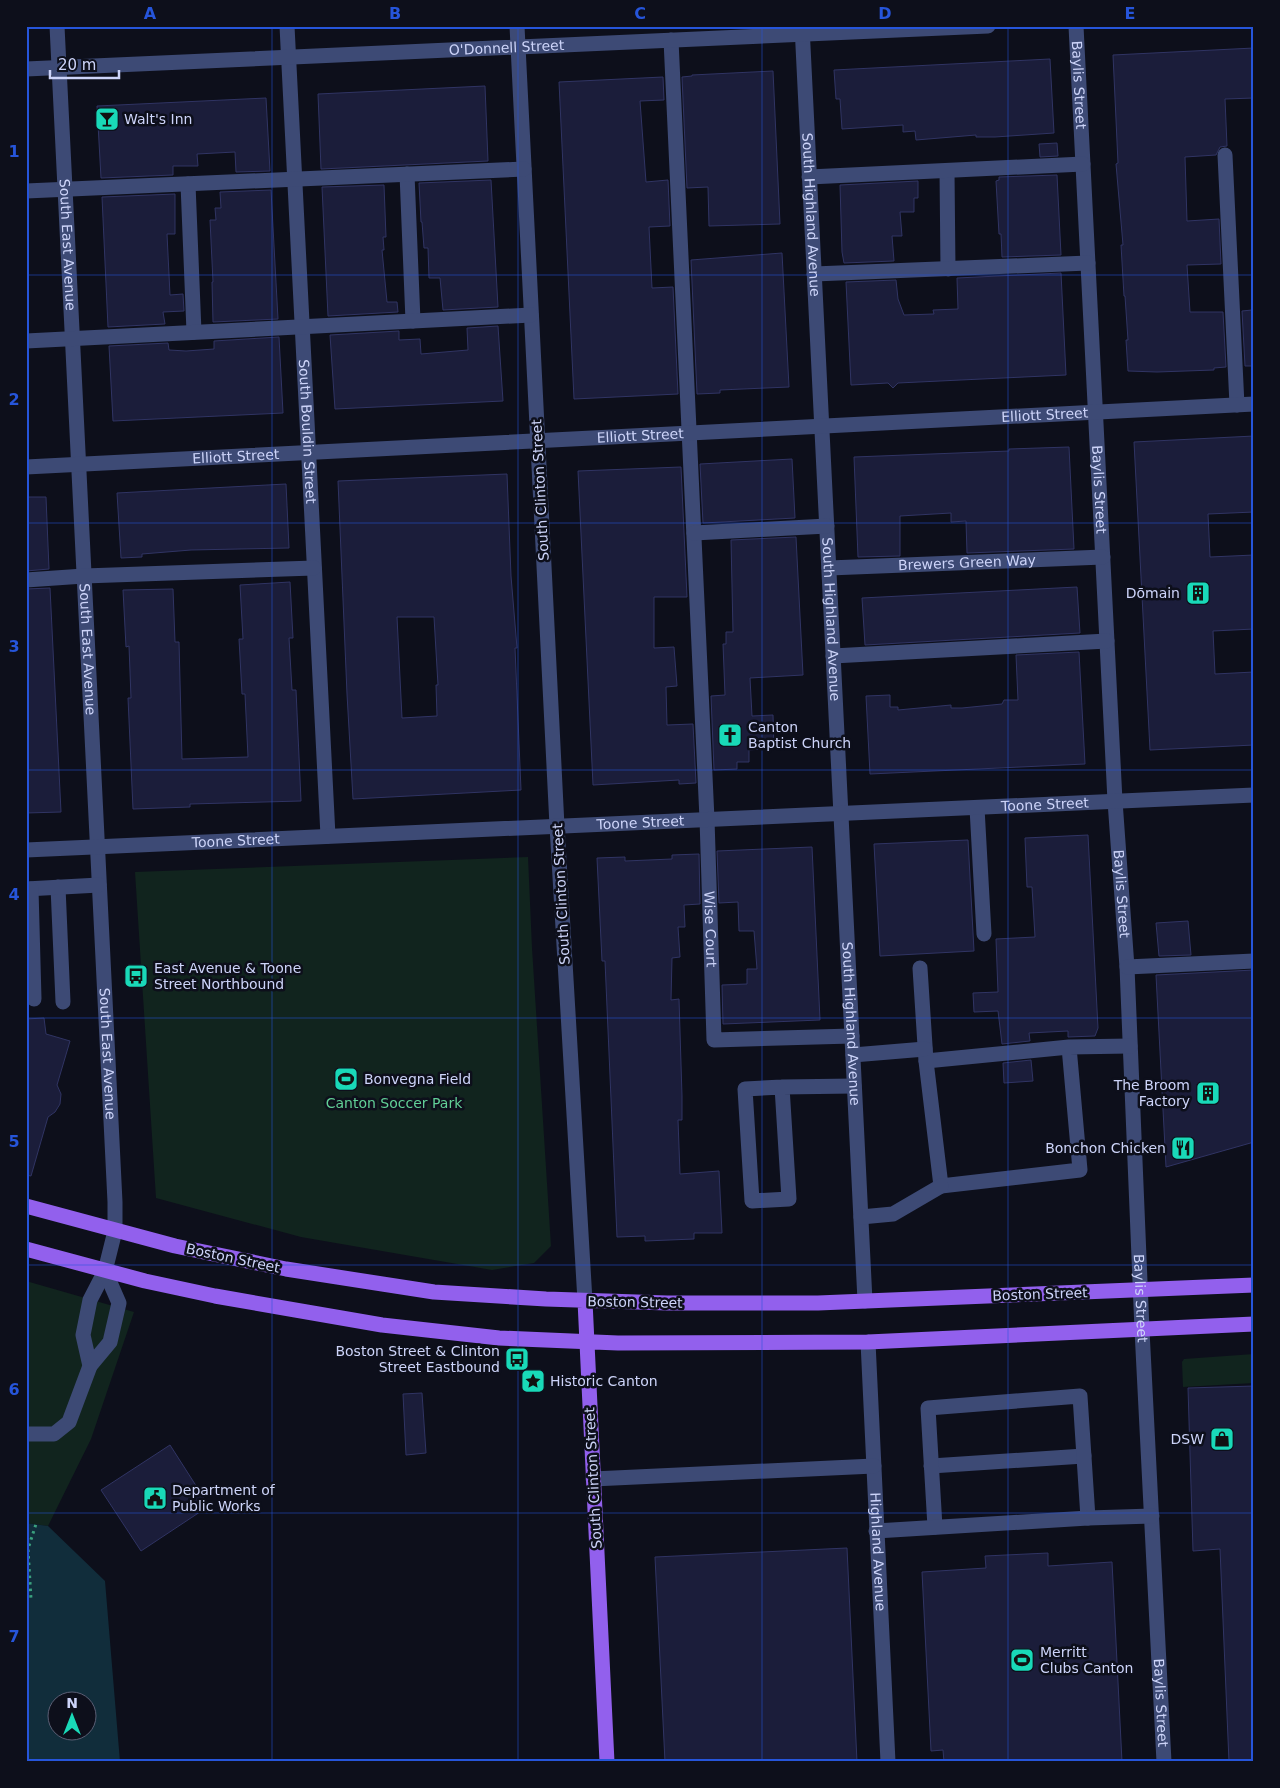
<svg xmlns="http://www.w3.org/2000/svg" width="1280" height="1788" font-family="'DejaVu Sans',sans-serif">
<style>
.green{fill:#11241e}
.water{fill:#112d3b;fill-rule:evenodd}
.building{fill:#1b1d3a;stroke:#303463;fill-rule:evenodd}
.lines{fill:none;stroke-linecap:round;stroke-linejoin:round}
.path{stroke:#3aa07e;stroke-width:3;stroke-dasharray:2.5 4;stroke-linecap:butt}
.minor{stroke:#3d4a75;stroke-width:15}
.major{stroke:#9260ed;stroke-width:15}
.grid{fill:none;stroke:#2655da;stroke-width:1;stroke-opacity:0.55}
.labels{text-anchor:middle;stroke-width:5;stroke-linejoin:round;paint-order:stroke}
.street-label{font-size:14px;fill:#cdd4f9;stroke:#0d0f1b}
.poi-label{font-size:14px;fill:#cdd4f9;stroke:#0d0f1b;text-anchor:start}
.park-label{font-size:14px;fill:#62d097;stroke:#0d0f1b}
.neatline{fill:none;stroke:#2655da;stroke-width:2}
.grid-label{font-size:16px;text-anchor:middle;font-weight:bold;fill:#2655da}
</style>
<rect width="100%" height="100%" fill="#0d0f1b"/>
<path class="green" d="M528 857 532 948 551 1246 534 1263 492 1270 301 1237 156 1198 135 872Z
M26 1281 134 1312 91 1439 48 1526 26 1523Z
M1254 1354V1383L1183 1387 1182 1362 1184 1359Z"/>
<path class="water" d="M26 1523 48 1526 105 1581 120 1762H26ZM58 1700H88V1730H58Z"/>
<path class="building" d="M1254 48V98L1225 99 1227 146 1220 147 1216 155 1185 157 1187 221 1219 219 1221 264 1187 265 1190 312H1223L1226 367 1214 368V370L1157 372 1128 371 1126 340H1128L1125 296H1124L1121 245H1123L1116 164 1118 163 1113 55Z
M1050 59 1054 133 995 137H976V135L916 140 915 131 903 132V125L842 129 840 99H836L834 70Z
M773 71 780 224 709 226 708 187 687 188 682 77 692 76V75Z
M663 77 664 100 640 101 646 182 668 180 670 226 649 227 652 288 673 287 678 394 574 399 559 82Z
M485 86 488 161 321 169 318 94Z
M266 98 270 171 236 172 235 152 197 154 198 166H173V175L101 178 97 106Z
M1057 143 1058 156 1040 157 1039 144Z
M1057 175 1061 255 1002 257 1001 234H999L996 181 999 180V177Z
M491 180 498 307 443 310 440 278H429L428 248H424L422 222H421L419 183Z
M918 181V198H914V212H900L902 236H892L894 261 844 263 842 252 840 185Z
M384 185 386 237H383L384 250H382L387 302H397L398 312 328 316 322 187Z
M271 190 278 319 213 322 212 282H213L210 220H216L215 208H221L220 192Z
M175 194V234H167L170 295 183 294 184 311 163 312 165 324 108 327 102 197Z
M782 253 789 387 720 390V393L697 394 691 260Z
M1061 273 1066 375 898 383 893 388 888 383 851 385 846 282 896 280 898 299 904 315 934 314 933 310 958 309 957 278Z
M1252 310V321H1254V366H1245L1242 311Z
M498 326 503 401 335 409 330 335 399 331V340L420 339 421 354 468 350 467 328Z
M279 337 283 413 113 421 109 346 168 343 169 350 186 351 214 349V341Z
M1254 436V512L1208 514 1210 557 1254 555V629L1213 631 1215 674 1254 672V745L1150 750 1134 442Z
M1069 447 1074 549 967 553 966 521 951 522V513L900 516V556L858 557 854 457 1009 451V449Z
M792 459 795 518 703 523 700 464Z
M681 467 687 597H654V648L674 647 677 686 666 687 667 725 693 724 696 783 679 784V780L593 785 578 471Z
M507 474 511 576 517 648H515L521 790 353 799 347 694 338 481ZM397 617H434L438 685H436L437 716 402 718Z
M286 484 289 548 191 550 142 554V557L121 558 117 493Z
M26 497H46L49 569 26 571Z
M796 537 803 675 750 678 752 716 773 715 774 748 749 750V762H737V769L714 770 711 696 725 695 723 644H726V632H733L731 540Z
M290 582 293 638H289L292 690H296L301 801 190 804V807L133 809 128 698H131L129 646 126 647 123 590 173 589 175 642H179L182 759 248 757 245 694H242L240 657 239 639H243L240 585Z
M1077 587 1080 633 865 645 862 598Z
M50 588 61 812 26 813V589Z
M1079 652 1085 764 870 774 866 696 890 695V707H898V710L951 705V708H962L1002 704 1004 700H1018L1016 655Z
M1088 835 1098 1028 1095 1036 1068 1037V1031L1029 1033 1030 1041 1002 1044 998 1011 974 1012 973 993 998 992 996 939 1035 937 1032 887H1027L1025 838Z
M968 840 974 951 880 956 874 844Z
M812 847 820 1020 723 1024 722 985 747 984V969H757L754 931H739L738 902 719 903 717 851Z
M699 854 700 904 684 905 685 927H678L680 957 672 958 671 1000 679 999 682 1096V1120H678L680 1174 719 1171 722 1233H694V1239L645 1241V1236L617 1237 605 961H602L597 858 625 857V861L672 859V855Z
M1188 921 1191 955 1159 956 1156 923Z
M1254 970V1142L1166 1167 1156 975Z
M44 1018 46 1034 70 1041 57 1085 61 1094 60 1104 55 1112 48 1117 31 1176 26 1175V1019Z
M1031 1060 1033 1081 1004 1083 1003 1063Z
M1254 1386V1762H1229L1220 1549 1193 1551 1188 1388Z
M422 1393 426 1453 406 1455 403 1394Z
M170 1445 209 1506 141 1551 101 1490Z
M847 1548 857 1762H665L655 1557Z
M1048 1553V1566L1112 1562 1122 1762H944L943 1750 931 1751 922 1572 986 1568 985 1556Z"/>
<g class="lines">
<path class="path" d="M26 1600 31 1599 28 1549 36 1524"/>
<g class="minor">
<path id="s1" d="M57 26 115 1202V1231L105 1271 90 1300 83 1335 90 1366"/>
<path id="s2" d="M287 26 328 836"/>
<path d="M517 26 557 826 585 1301"/>
<path id="s3" d="M802 26 865 1301"/>
<path id="s4" d="M1076 26 1115 801 1127 967 1142 1330 1164 1762"/>
<path id="s5" d="M671 40 707 819 714 1040 852 1036"/>
<path id="s6" d="M26 69 988 26"/>
<path d="M1225 155 1237 405"/>
<path d="M947 171 948 269"/>
<path d="M407 174 413 321"/>
<path d="M809 177 1083 164"/>
<path d="M188 184 194 332"/>
<path d="M26 191 524 169"/>
<path d="M814 274 1088 263"/>
<path d="M26 341 531 315"/>
<path id="s7" d="M26 467 1254 404"/>
<path d="M694 533 827 526"/>
<path id="s8" d="M829 568 1103 557"/>
<path d="M26 580 84 576 314 568"/>
<path d="M833 656 1107 641"/>
<path d="M977 808 984 934"/>
<path id="s9" d="M26 850 1254 795"/>
<path d="M58 887 63 1002"/>
<path d="M26 889 99 885"/>
<path d="M31 889 34 999"/>
<path d="M1127 967 1254 961"/>
<path d="M920 968 926 1061"/>
<path d="M1069 1047 1080 1170 941 1186 926 1061 1069 1047 1130 1046"/>
<path d="M853 1055 925 1049"/>
<path d="M782 1087 745 1089 752 1201 789 1199 782 1087 854 1086"/>
<path d="M861 1217 893 1214 941 1186"/>
<path id="s10" d="M868 1342 888 1762"/>
<path d="M26 1434H54L69 1422 90 1366 110 1342 119 1303 105 1271"/>
<path d="M931 1466 1084 1456"/>
<path d="M593 1479 874 1466"/>
<path d="M935 1527 928 1408 1080 1396 1088 1518"/>
<path d="M876 1531 1088 1518 1152 1516"/>
</g>
<path class="major" d="M26 1206 175 1246 286 1269 434 1292 546 1299 667 1303H818L1254 1285
M26 1249 145 1281 215 1296 382 1325 499 1338 618 1343 868 1342 1254 1324
M585 1301 607 1762"/>
</g>
<path class="grid" d="M272 26V1762M518 26V1762M762 26V1762M1008 26V1762M26 275H1254M26 523H1254M26 770H1254M26 1018H1254M26 1265H1254M26 1513H1254"/>
<defs>
<g id="bar-square" transform="scale(1.25)"><rect x="-9" y="-9" width="18" height="18" rx="4" fill="#19d9b8" stroke="#0d0f1b"/><path d="M-6-5H6L.8 .8V4.5H3.5V6h-7V4.5H-.8V.8Z" fill="#111"/></g>
<g id="building-square" transform="scale(1.25)"><rect x="-9" y="-9" width="18" height="18" rx="4" fill="#19d9b8" stroke="#0d0f1b"/><path d="M-4-6H4V6H1V3H-1V6H-4ZM-2.5-4.3h1.7v1.8h-1.7ZM.8-4.3h1.7v1.8H.8ZM-2.5-1h1.7V.8h-1.7ZM.8-1h1.7V.8H.8Z" fill="#111"/></g>
<g id="church-square" transform="scale(1.25)"><rect x="-9" y="-9" width="18" height="18" rx="4" fill="#19d9b8" stroke="#0d0f1b"/><path d="M-1.2-6h2.4v3.5h3.3v2.4h-3.3V6h-2.4V-.1h-3.3v-2.4h3.3Z" fill="#111"/></g>
<g id="bus-square" transform="scale(1.25)"><rect x="-9" y="-9" width="18" height="18" rx="4" fill="#19d9b8" stroke="#0d0f1b"/><path d="M-5-6H5V4H4V6H2V4H-2V6H-4V4H-5ZM-3.5-4V0h7V-4ZM-3.5 1.2v1.5H-2V1.2ZM2 1.2v1.5H3.5V1.2Z" fill="#111"/></g>
<g id="stadium-square" transform="scale(1.25)"><rect x="-9" y="-9" width="18" height="18" rx="4" fill="#19d9b8" stroke="#0d0f1b"/><path d="M0-5a6.5 5 0 1 0 0 10a6.5 5 0 1 0 0-10ZM-3.5-1.8h7v3.6h-7Z" fill="#111"/></g>
<g id="restaurant-square" transform="scale(1.25)"><rect x="-9" y="-9" width="18" height="18" rx="4" fill="#19d9b8" stroke="#0d0f1b"/><path d="M-5-6h1v4h1v-4h1v4h1v-4h1v5L-1.5 .5V6h-2V.5L-5-1ZM5-6V6H3V1.5H1.5Q1.5-4 5-6Z" fill="#111"/></g>
<g id="sight-square" transform="scale(1.25)"><rect x="-9" y="-9" width="18" height="18" rx="4" fill="#19d9b8" stroke="#0d0f1b"/><path d="M0-6L1.8-2.2L6-1.7L2.9 1.2L3.7 5.4L0 3.3L-3.7 5.4L-2.9 1.2L-6-1.7L-1.8-2.2Z" fill="#111"/></g>
<g id="shop-square" transform="scale(1.25)"><rect x="-9" y="-9" width="18" height="18" rx="4" fill="#19d9b8" stroke="#0d0f1b"/><path d="M-5-2.5h2.3a2.7 3.5 0 0 1 5.4 0H5L5.5 6h-11ZM-1.5-2.5h3a1.5 2.3 0 0 0-3 0Z" fill="#111"/></g>
<g id="civic-square" transform="scale(1.25)"><rect x="-9" y="-9" width="18" height="18" rx="4" fill="#19d9b8" stroke="#0d0f1b"/><path d="M-.6-6.5H3V-4.5H.6V-3L4-1V1h2V6H-6V1h2V-1L-.6-3ZM-1.2 2.5V6h2.4V2.5Z" fill="#111"/></g>
</defs>
<g fill-rule="evenodd">
<use href="#bar-square" x="107" y="119"/>
<use href="#building-square" x="1198" y="593"/>
<use href="#church-square" x="730" y="735"/>
<use href="#bus-square" x="136" y="976"/>
<use href="#stadium-square" x="346" y="1079"/>
<use href="#building-square" x="1208" y="1093"/>
<use href="#restaurant-square" x="1183" y="1148"/>
<use href="#bus-square" x="517" y="1359"/>
<use href="#sight-square" x="533" y="1381"/>
<use href="#shop-square" x="1222" y="1439"/>
<use href="#civic-square" x="155" y="1498"/>
<use href="#stadium-square" x="1022" y="1660"/>
</g>
<g class="labels">
<g class="street-label">
<text dy="5" stroke="none"><textPath href="#s6" startOffset="481">O'Donnell Street</textPath></text>
<text dy="5" stroke="none"><textPath href="#s4" startOffset="59">Baylis Street</textPath></text>
<text dy="5" stroke="none"><textPath href="#s3" startOffset="189">South Highland Avenue</textPath></text>
<text dy="5" stroke="none"><textPath href="#s1" startOffset="219">South East Avenue</textPath></text>
<text dy="5" stroke="none"><textPath href="#s7" startOffset="1020">Elliott Street</textPath></text>
<text dy="5" stroke="none"><textPath href="#s2" startOffset="406">South Bouldin Street</textPath></text>
<text dy="5" stroke="none"><textPath href="#s7" startOffset="615">Elliott Street</textPath></text>
<text dy="5" stroke="none"><textPath href="#s7" startOffset="210">Elliott Street</textPath></text>
<text transform="translate(540 490) rotate(-93)" y="5">South Clinton Street</text>
<text dy="5" stroke="none"><textPath href="#s4" startOffset="464">Baylis Street</textPath></text>
<text dy="5" stroke="none"><textPath href="#s8" startOffset="138">Brewers Green Way</textPath></text>
<text dy="5" stroke="none"><textPath href="#s3" startOffset="594">South Highland Avenue</textPath></text>
<text dy="5" stroke="none"><textPath href="#s1" startOffset="624">South East Avenue</textPath></text>
<text dy="5" stroke="none"><textPath href="#s9" startOffset="1020">Toone Street</textPath></text>
<text dy="5" stroke="none"><textPath href="#s9" startOffset="615">Toone Street</textPath></text>
<text dy="5" stroke="none"><textPath href="#s9" startOffset="210">Toone Street</textPath></text>
<text transform="translate(561 894) rotate(-93)" y="5">South Clinton Street</text>
<text dy="5" stroke="none"><textPath href="#s4" startOffset="869">Baylis Street</textPath></text>
<text dy="5" stroke="none"><textPath href="#s5" startOffset="890">Wise Court</textPath></text>
<text dy="5" stroke="none"><textPath href="#s3" startOffset="999">South Highland Avenue</textPath></text>
<text dy="5" stroke="none"><textPath href="#s1" startOffset="1029">South East Avenue</textPath></text>
<text transform="translate(233 1258) rotate(12)" y="5">Boston Street</text>
<text transform="translate(1040 1294) rotate(-2)" y="5">Boston Street</text>
<text dy="5" stroke="none"><textPath href="#s4" startOffset="1274">Baylis Street</textPath></text>
<text transform="translate(635 1302) rotate(1)" y="5">Boston Street</text>
<text transform="translate(593 1478) rotate(-93)" y="5">South Clinton Street</text>
<text dy="5" stroke="none"><textPath href="#s10" startOffset="210">Highland Avenue</textPath></text>
<text dy="5" stroke="none"><textPath href="#s4" startOffset="1679">Baylis Street</textPath></text>
</g>
<g class="poi-label">
<text x="124" y="124">Walt's Inn</text>
<text x="1180" y="598" text-anchor="end">Dōmain</text>
<text x="748" y="732">Canton<tspan x="748" dy="16">Baptist Church</tspan></text>
<text x="154" y="973">East Avenue &amp; Toone<tspan x="154" dy="16">Street Northbound</tspan></text>
<text x="364" y="1084">Bonvegna Field</text>
<text x="1190" y="1090" text-anchor="end">The Broom<tspan x="1190" dy="16">Factory</tspan></text>
<text x="1166" y="1153" text-anchor="end">Bonchon Chicken</text>
<text x="500" y="1356" text-anchor="end">Boston Street &amp; Clinton<tspan x="500" dy="16">Street Eastbound</tspan></text>
<text x="550" y="1386">Historic Canton</text>
<text x="1204" y="1444" text-anchor="end">DSW</text>
<text x="172" y="1495">Department of<tspan x="172" dy="16">Public Works</tspan></text>
<text x="1040" y="1657">Merritt<tspan x="1040" dy="16">Clubs Canton</tspan></text>
</g>
<g class="park-label">
<text x="394" y="1108">Canton Soccer Park</text>
</g>
</g>
<rect width="1280" height="1788" fill="none" stroke="#0d0f1b" stroke-width="55"/>
<g transform="translate(72 1716)"><circle r="24" fill="#0d0f1b" stroke="#5a5e74"/>
<path d="M0-4L9 19L0 12L-9 19Z" fill="#19d9b8"/>
<text y="-8" font-size="14" font-weight="bold" text-anchor="middle" fill="#cdd4f9">N</text>
</g>
<path d="M50 70v8h69v-8" fill="none" stroke="#cdd4f9" stroke-width="2.5"/>
<text x="58" y="70" font-size="15" fill="#cdd4f9" stroke="#0d0f1b" stroke-width="4" paint-order="stroke">20 m</text>
<rect x="28" y="28" width="1224" height="1732" class="neatline"/>
<g class="grid-label">
<text x="150" y="19">A</text>
<text x="395" y="19">B</text>
<text x="640" y="19">C</text>
<text x="885" y="19">D</text>
<text x="1130" y="19">E</text>
<text x="14" y="157">1</text>
<text x="14" y="405">2</text>
<text x="14" y="652">3</text>
<text x="14" y="900">4</text>
<text x="14" y="1147">5</text>
<text x="14" y="1395">6</text>
<text x="14" y="1642">7</text>
</g>
</svg>
